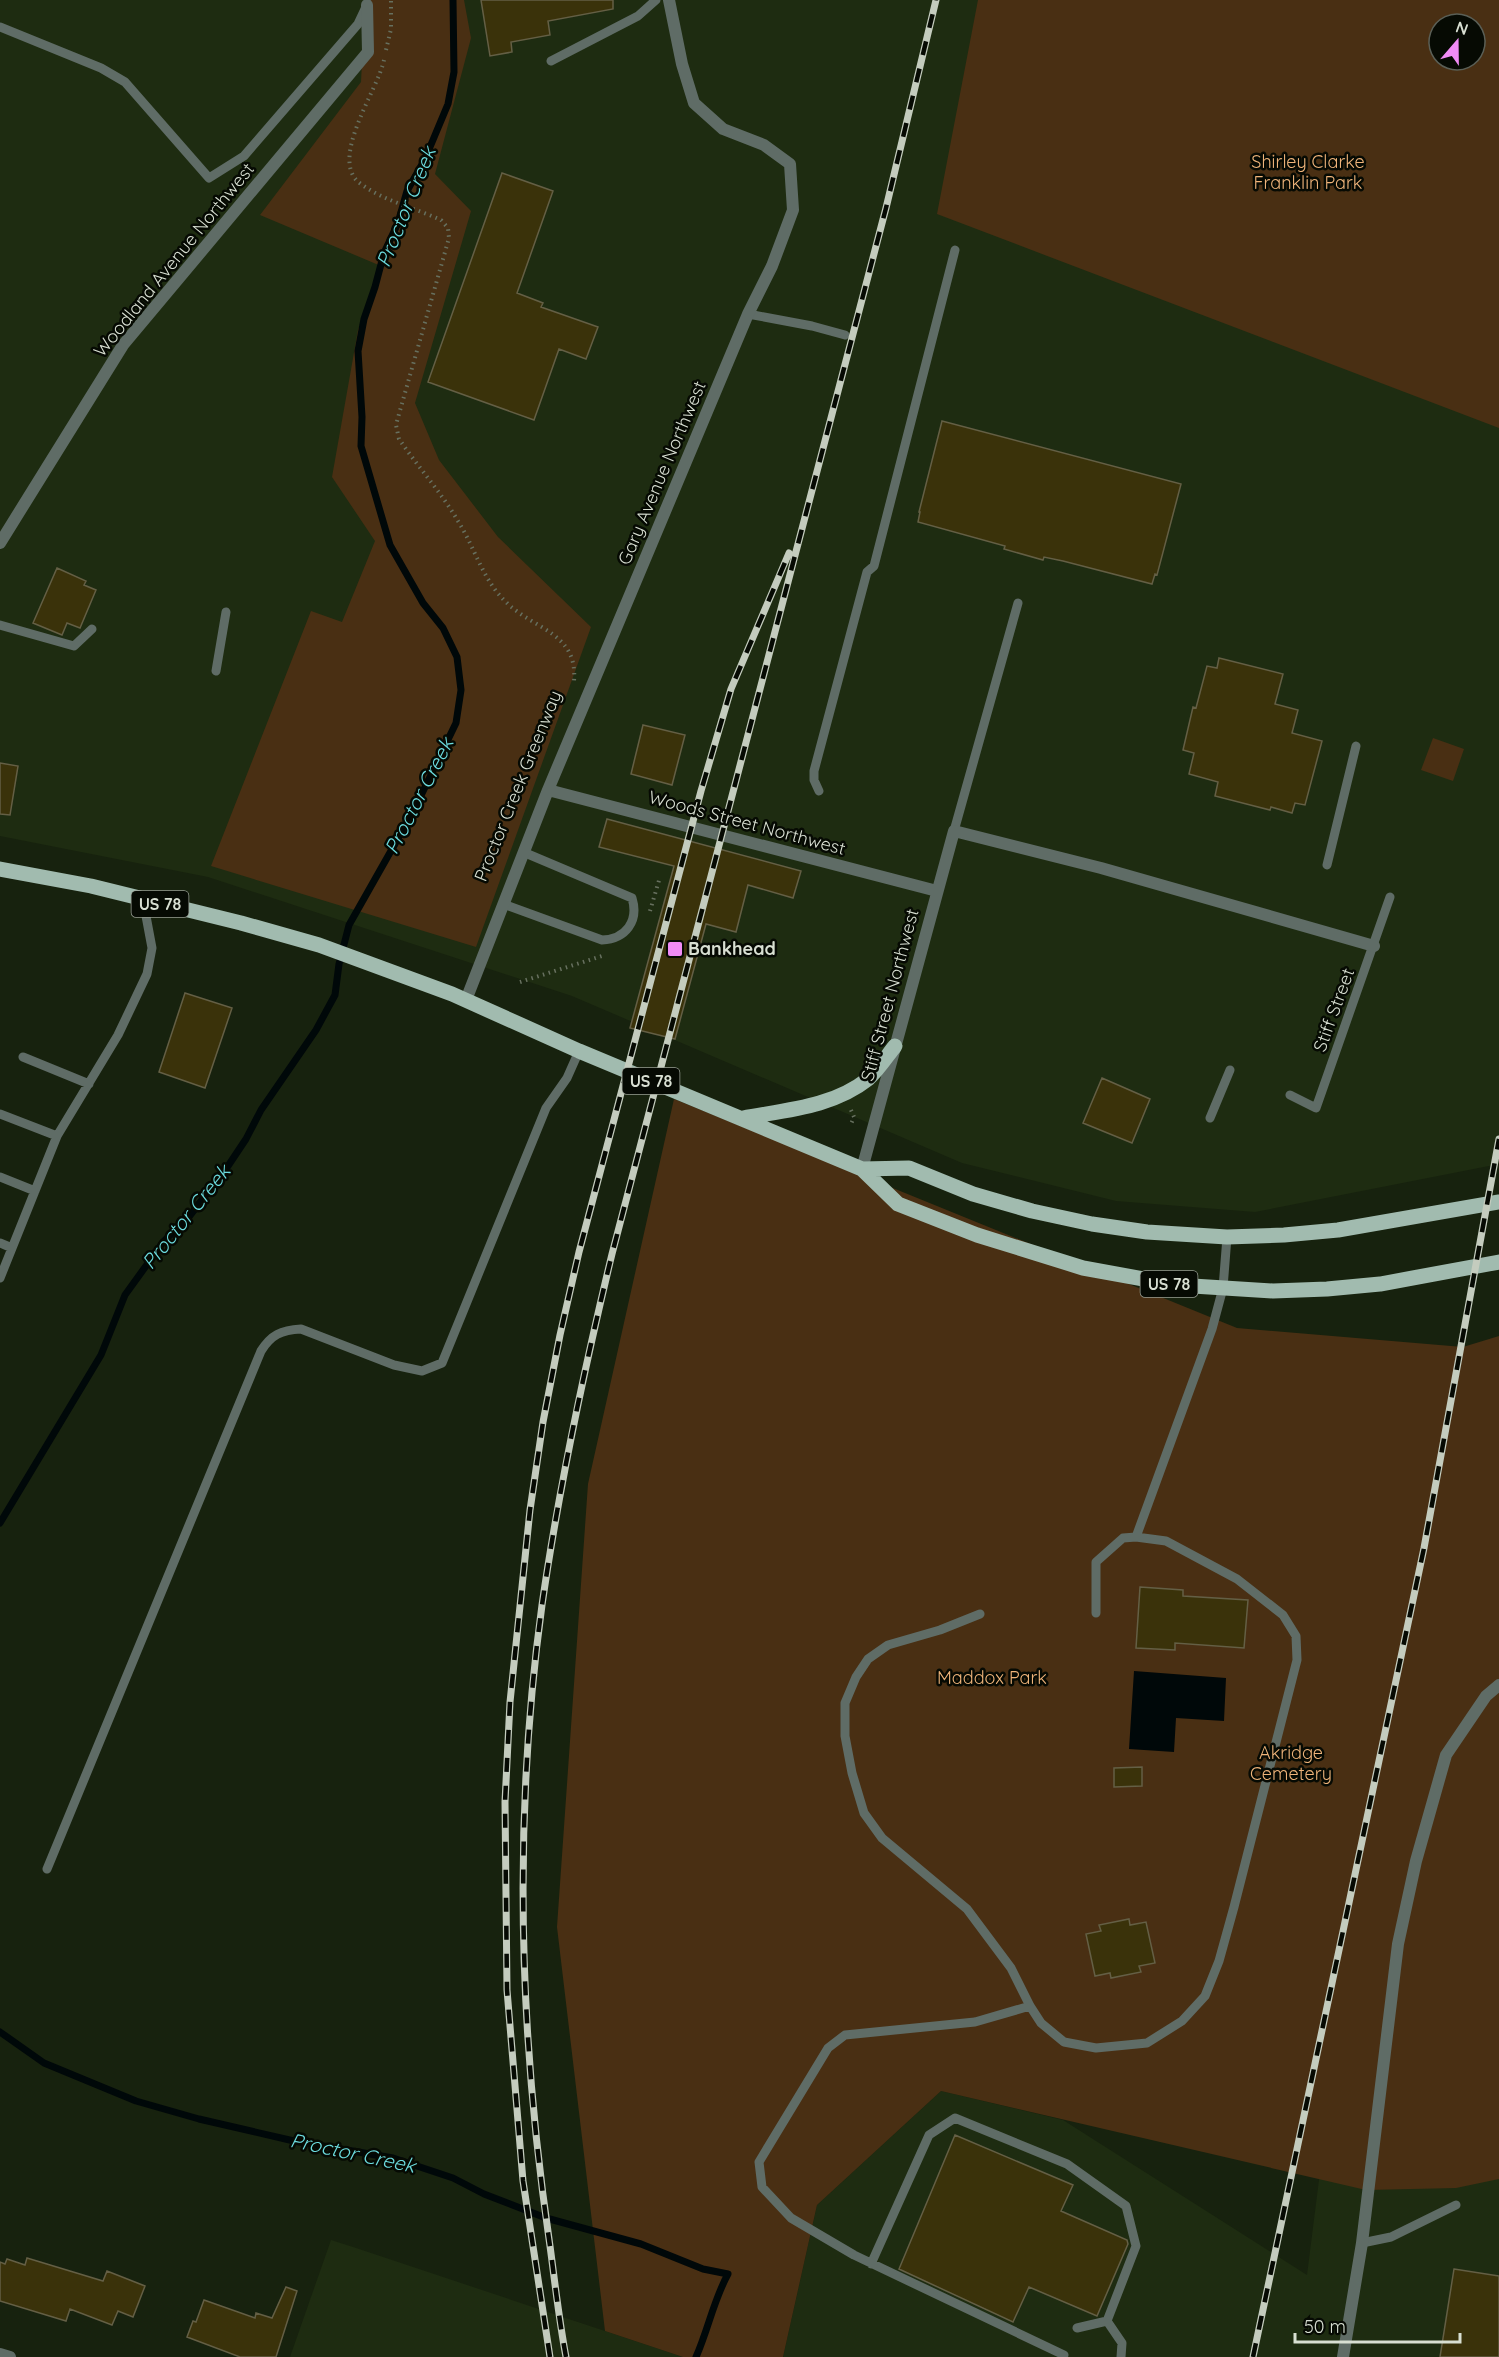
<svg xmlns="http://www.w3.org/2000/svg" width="1499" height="2357" font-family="Quicksand,sans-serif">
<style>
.built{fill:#1e2c11;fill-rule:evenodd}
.green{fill:#492f13;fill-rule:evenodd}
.water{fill:#000809}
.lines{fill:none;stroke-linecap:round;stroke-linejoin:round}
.stream{stroke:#000809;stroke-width:7}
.building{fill:#3a320a;stroke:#645f45;stroke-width:1.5}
.path{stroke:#67705f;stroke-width:4;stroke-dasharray:1.5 4.5;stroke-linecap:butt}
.lane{stroke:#5f6c66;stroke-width:9}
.street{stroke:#5f6c66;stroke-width:12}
.primary{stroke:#a1bbaf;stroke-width:15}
.rail-casing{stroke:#c4ccbe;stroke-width:7}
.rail{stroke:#060a03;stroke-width:4.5;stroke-dasharray:14;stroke-linecap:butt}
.poi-dot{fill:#f08bf5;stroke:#060a03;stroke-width:2}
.labels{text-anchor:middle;stroke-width:5;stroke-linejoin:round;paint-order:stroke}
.shield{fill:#060a03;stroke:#999f94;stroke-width:1.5}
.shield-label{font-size:16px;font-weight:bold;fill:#d8dfd2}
.park-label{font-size:18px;fill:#efb47a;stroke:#060a03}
.street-label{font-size:18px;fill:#d8dfd2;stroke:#060a03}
.poi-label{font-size:18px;font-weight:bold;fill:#d8dfd2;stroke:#060a03;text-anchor:start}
.water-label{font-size:20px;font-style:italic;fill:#6cdcdf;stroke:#060a03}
</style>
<rect width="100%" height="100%" fill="#17220e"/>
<path class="built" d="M0 0H1499V1164L1255 1212 1116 1201 962 1163 572 996 208 877 0 836ZM1439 24H1475V60H1439Z
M941 2091 1063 2120 1307 2275 1323 2148 1499 2143V2357H783L817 2205Z
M331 2240 353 2247 683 2357H290Z"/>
<path class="green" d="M365 0H464L471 38 435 174 471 211 415 403 439 460 498 537 591 627 476 947 211 866 311 611 342 622 375 541 332 477 358 330 381 266 260 215 361 82Z
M978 0H1499V428L937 214ZM1439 24H1475V60H1439Z
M1433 738 1464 749 1453 781 1421 770Z
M674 1099 1237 1328 1463 1347 1499 1336V2179L1456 2188 1366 2190 941 2091 817 2205 783 2357H683L605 2331 557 1927 588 1484Z"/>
<path class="water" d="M1134 1671 1226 1678 1224 1721 1176 1718 1174 1752 1129 1749Z"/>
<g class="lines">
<path class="stream" d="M0 1523 101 1355 125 1295 164 1241 188 1218 228 1166 246 1139 261 1110 316 1030 335 995 339 964 349 925 413 812 456 723 461 690 457 657 443 628 423 603 390 545 361 446 362 417 358 351 364 319 375 287 384 253 398 223 407 191 425 159 448 104 454 72 453 0
M0 2032 44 2063 136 2101 199 2119 294 2141 393 2158 453 2178 484 2194 546 2218 641 2244 703 2269 728 2274C714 2299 708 2330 696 2357"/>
</g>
<path class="building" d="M481 0H613V9L548 21 550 35 511 42 512 52 490 56Z
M502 173 553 191 517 293 543 303 541 307 598 327 586 359 559 349 534 420 428 382Z
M942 421 1181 484 1157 575 1155 574 1152 584 1063 561 1044 557 1043 560 1004 549 1005 546 918 522 920 512H919Z
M57 568 86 581 84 585 96 590 80 628 67 623 62 635 33 623Z
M1219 658 1283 674 1275 704 1298 710 1292 733 1322 741 1305 805 1295 803 1292 813 1271 807 1270 810 1215 796 1218 782 1189 774 1194 753 1183 750 1193 707 1196 708 1207 666 1217 668Z
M643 725 685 735 672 785 631 774Z
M0 763 18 766 10 815 0 814Z
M607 819 801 871 793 898 748 885 736 932 706 924 675 1039 630 1028 674 866 599 847Z
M185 993 232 1008 205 1088 159 1072Z
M1102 1078 1150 1099 1132 1143 1083 1123Z
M1140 1587 1183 1590V1596L1248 1600 1244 1648 1175 1643V1650L1136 1648Z
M1142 1767V1786L1114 1787V1768Z
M1129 1919 1130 1925 1146 1922 1155 1963 1139 1966 1141 1972 1111 1978 1110 1973 1095 1976 1086 1934 1101 1931 1099 1925Z
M955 2135 1073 2185 1061 2211 1127 2240 1128 2244 1097 2316 1029 2287 1013 2322 899 2269Z
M27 2258 103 2281 107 2271 145 2286 133 2317 118 2311 112 2325 70 2309 66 2321 0 2301V2262L5 2264 7 2259 25 2265Z
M1454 2269 1499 2276V2357H1440Z
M286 2287 297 2291 276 2357H240L187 2337 193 2321 196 2322 204 2300 255 2318 256 2313 272 2318Z"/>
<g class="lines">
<path class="path" d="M386 50 391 29V0
M384 60C378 90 327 161 361 184 384 201 415 208 441 220L448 228 449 238 399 414 396 425 399 439C418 467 441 492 458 521 475 548 483 581 507 603 535 630 578 633 574 681
M650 911 660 877
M520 982 602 956
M851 1110 854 1117 851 1124"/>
<path class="lane" d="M0 27 101 68 125 82 209 178 244 156 358 24 366 7
M551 61 638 16 656 0
M748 314 812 326 845 335
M0 625 74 646 92 629
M216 671 226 612
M819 791 814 780V771L867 572 874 566 955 250
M954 831 1018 603
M1327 865 1356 746
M503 904 602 940C626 939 639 921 632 898L523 852
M23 1057 89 1084
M1290 1095 1316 1108 1390 897
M0 1114 57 1136
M1210 1118 1230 1070
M0 1177 35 1191
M0 1243 12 1248
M0 1278 57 1136 118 1035 147 974 152 948 143 900
M1136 1537 1212 1329 1223 1288 1227 1237
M980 1614 940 1630 888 1645 868 1659 856 1677 845 1703V1736L852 1773 864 1813 882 1838 967 1909 1011 1968 1030 2006 1041 2023 1064 2042 1096 2048 1147 2043 1182 2021 1205 1996 1219 1961 1234 1907 1297 1660 1296 1636 1283 1615 1237 1579 1166 1541 1136 1537 1123 1538 1096 1562V1613
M47 1869 261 1351C271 1335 281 1330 301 1329L394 1365 422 1371 442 1363 546 1108 567 1078 579 1051
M1030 2006 975 2022 845 2035 828 2048 759 2162 762 2187 791 2218 854 2255 1064 2355
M1362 2243 1391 2237 1456 2205
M871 2264 929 2135 955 2118 1067 2164 1126 2206 1136 2246 1107 2321 1077 2328
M1107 2321 1122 2343 1121 2357"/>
<path class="street" d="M0 543 123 345 368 52 367 5
M548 790 937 891
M466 1000 548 790 748 314 772 266 793 210 790 164 764 145 723 129 694 103 682 64 669 0
M862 1169 954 831 1101 868 1374 946
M0 2354 10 2357
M1343 2357 1362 2243 1398 1944 1416 1861 1446 1755 1486 1696 1499 1685"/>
<path class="primary" d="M0 869 91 886 241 923 319 945 452 994 579 1051 862 1169 898 1204 977 1235 1083 1268 1177 1285 1273 1291 1327 1289 1380 1284 1499 1262
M743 1118C786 1110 833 1107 868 1079 878 1070 887 1056 895 1046
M862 1169 909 1168 973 1194 1032 1211 1092 1224 1147 1232 1227 1237 1284 1235 1338 1230 1499 1202"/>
<g class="rail-casing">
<path id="rail" d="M550 2357 523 2181 507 1990 505 1802 510 1702 530 1510 543 1422 560 1335 579 1252 701 791 731 689 789 553
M566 2357C559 2320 555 2283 550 2246 519 2035 513 1817 542 1605 559 1487 584 1370 612 1254L886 208 936 0
M1253 2357 1424 1548 1499 1139"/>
</g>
<use href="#rail" class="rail"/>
</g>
<rect class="poi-dot" x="667" y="941" width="16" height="16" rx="3"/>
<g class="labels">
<g class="shield">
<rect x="131.5" y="891" width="57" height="26" rx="4.5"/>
<rect x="622.5" y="1068" width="57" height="26" rx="4.5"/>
<rect x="1140.5" y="1271" width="57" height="26" rx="4.5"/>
</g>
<g class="shield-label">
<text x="160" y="910">US 78</text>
<text x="651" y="1087">US 78</text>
<text x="1169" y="1290">US 78</text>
</g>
<g class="park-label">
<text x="1308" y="168">Shirley Clarke<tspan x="1308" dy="21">Franklin Park</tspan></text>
<text x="992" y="1684">Maddox Park</text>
<text x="1291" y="1759">Akridge<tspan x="1291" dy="21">Cemetery</tspan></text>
</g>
<g class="street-label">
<text transform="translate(174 260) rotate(-51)" y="6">Woodland Avenue Northwest</text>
<text transform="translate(662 473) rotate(-67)" y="6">Gary Avenue Northwest</text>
<text transform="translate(518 786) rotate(-68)" y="6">Proctor Creek Greenway</text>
<text transform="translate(747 823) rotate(15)" y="6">Woods Street Northwest</text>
<text transform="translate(890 995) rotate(-75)" y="6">Stiff Street Northwest</text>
<text transform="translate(1334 1010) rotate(-70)" y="6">Stiff Street</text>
</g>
<g class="poi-label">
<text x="688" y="955">Bankhead</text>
</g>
<g class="water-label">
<text transform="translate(406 207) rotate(-68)" y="7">Proctor Creek</text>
<text transform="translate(419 796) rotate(-63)" y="7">Proctor Creek</text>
<text transform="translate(186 1217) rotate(-51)" y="7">Proctor Creek</text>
<text transform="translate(353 2153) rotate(12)" y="7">Proctor Creek</text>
</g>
</g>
<g transform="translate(1457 42) rotate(20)"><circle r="28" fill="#060a03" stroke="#5a5f56" stroke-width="1.5"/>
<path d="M0-4.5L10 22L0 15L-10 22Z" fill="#f08bf5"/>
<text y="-9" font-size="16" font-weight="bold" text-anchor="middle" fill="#d8dfd2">N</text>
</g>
<path d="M1295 2333v9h165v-9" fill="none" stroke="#d8dfd2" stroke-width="3"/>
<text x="1304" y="2333" font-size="18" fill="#d8dfd2" stroke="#060a03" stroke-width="4.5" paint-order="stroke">50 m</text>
</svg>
